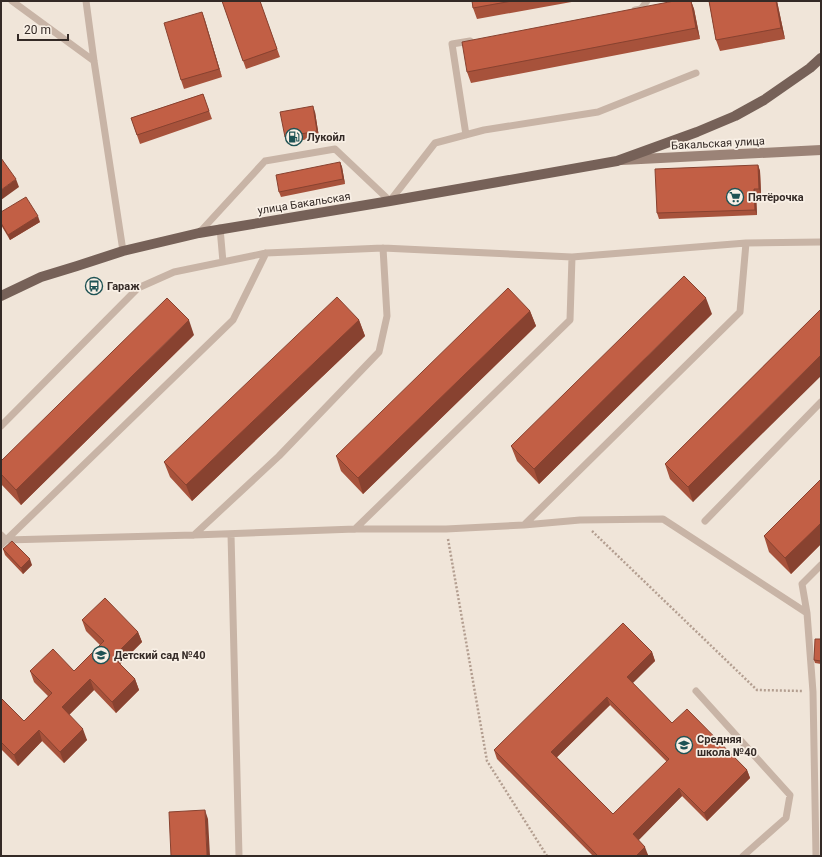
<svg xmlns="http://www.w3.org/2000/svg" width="822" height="857" font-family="Roboto,sans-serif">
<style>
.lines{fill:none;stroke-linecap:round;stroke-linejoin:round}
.path{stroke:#b39e90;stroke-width:2.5;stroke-dasharray:2 2;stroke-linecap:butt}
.service{stroke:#c8b4a6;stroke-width:7}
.secondary{stroke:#9b8377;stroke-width:10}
.primary{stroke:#766158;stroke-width:10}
.wall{fill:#a7523b;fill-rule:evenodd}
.shaded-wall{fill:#884230}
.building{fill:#c25f45;stroke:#884230;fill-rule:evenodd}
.labels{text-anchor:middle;stroke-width:3.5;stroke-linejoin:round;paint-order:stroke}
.poi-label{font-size:11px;font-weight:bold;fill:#342a26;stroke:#f8efe5;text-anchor:start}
.street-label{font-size:11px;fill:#342a26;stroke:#f8efe5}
</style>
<rect width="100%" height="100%" fill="#f0e5d9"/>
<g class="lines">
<path class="path" d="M592 531 757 690 802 691
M448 539 487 761 547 856"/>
<path class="service" d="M12 1 94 61
M86 1 94 61 123 251
M635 10 641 9 647 1
M466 135 452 44 470 41
M220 228 223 262
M199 233 265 161 335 149 390 201 435 143 484 130 598 112 696 73
M1 426 138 288 174 272 266 253 383 248 572 257 746 243 821 242
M705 521 821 402
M524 525 580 520 663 519 807 613 813 692 816 856
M355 529 570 320 572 257
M231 534 239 856
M1 535 6 540 194 535 355 529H446L524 525 740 312 746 243
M194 535 279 456 379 352 387 316 383 248
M1 545 233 320 266 253
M807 613 802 584 821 565
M696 691 790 795 786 818 743 856"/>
<path class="secondary" d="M621 160 821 150"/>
<path class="primary" d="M1 296 41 277 77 266 123 251 199 233 390 201 617 161 697 132 735 116 764 100 810 68 821 58"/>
</g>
<path class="wall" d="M222 1H260L280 57 246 69Z
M472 1H577L477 19 473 8Z
M674 1H691L694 9 700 39 471 83 467 72Z
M709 1H777L785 39 720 51 716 40Z
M202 12 222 77 184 89 181 80Z
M203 94 212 119 140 144 131 118Z
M315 112 319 137 287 143 285 137Z
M340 162 342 167 345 184 281 197 279 192Z
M758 165 760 171 761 194 756 195 757 215 659 219 657 213Z
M1 212 40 222 10 240 1 225Z
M821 309 693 502 670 479 665 464Z
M530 311 536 326 363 494 341 471 336 456Z
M712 314 539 484 517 461 511 446Z
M359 320 365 336 192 501 170 477 164 462Z
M194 335 21 505 1 484V461Z
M821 479V544L791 574 769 552 764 536Z
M3 549 32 565 23 574 5 555Z
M82 620 138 632 142 642 120 664 135 679 139 690 116 713 94 690 69 715 87 740 64 763 42 741 18 766 1 749V700L24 721 48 696 34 682 30 671H74L100 645 86 631Z
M821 639V664L815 663 814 660Z
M652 652 655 661 632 683 672 723 747 770 750 778 707 821 682 796 638 840 648 855 647 856H593L497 759 494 750ZM610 705 667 762 613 814 557 757Z"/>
<path class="shaded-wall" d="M691 1 694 9 700 39 696 28Z
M776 1H777L785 39 781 28Z
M202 12 205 20 222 77 219 69Z
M313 106 315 112 319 137 317 131Z
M340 162 342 167 345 184 343 179Z
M758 165 760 171 761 194 759 189Z
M16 179 19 187 1 200V190Z
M754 189 756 195 757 215 755 210Z
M38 216 40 222 10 240 8 235Z
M706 298 712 314 539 484 534 469Z
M530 311 536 326 363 494 358 478Z
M189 320 194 335 21 505 16 490Z
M359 320 365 336 192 501 186 485Z
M821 355V376L693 502 688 487Z
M821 523V544L791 574 785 558Z
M30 559 32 565 23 574 21 568Z
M138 632 142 642 117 667 113 657Z
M652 652 655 661 630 686 627 677Z
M90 679 94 690 66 718 62 707Z
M135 679 139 690 116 713 112 702Z
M607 697 610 705 554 760 551 752Z
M83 729 87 740 64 763 60 752Z
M39 730 42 741 18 766 14 755Z
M747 770 750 778 707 821 704 813Z
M679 788 682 796 636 843 633 834Z
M205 810 208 819 210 856H207Z
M645 847 648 855 647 856H636Z"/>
<path class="building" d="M222 1H260L277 49 243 61Z
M472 1H512L473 8Z
M674 1H691L696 28 467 72 462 42Z
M709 1H776L781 28 716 40Z
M202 12 219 69 181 80 164 23Z
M203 94 209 111 137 135 131 118Z
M313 106 317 131 285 137 280 112Z
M1 158 16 179 1 190Z
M340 162 343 179 279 192 276 175Z
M758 165 759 189H754L755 210 657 213 655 169Z
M26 197 38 216 8 235 1 223V212Z
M684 276 706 298 534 469 511 446Z
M508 288 530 311 358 478 336 456Z
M337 297 359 320 186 485 164 462Z
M167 298 189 320 16 490 1 474V461Z
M821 309V355L688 487 665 464Z
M821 479V523L785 558 764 536Z
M12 541 30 559 21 568 3 549Z
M105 598 138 632 113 657 135 679 112 702 90 679 62 707 83 729 60 752 39 730 14 755 1 742V700L2 699 24 721 52 693 30 671 53 649 74 671 104 641 82 620Z
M623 623 652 652 627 677 672 723 687 709 747 770 704 813 679 788 633 834 645 847 636 856H598L494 750ZM607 697 669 759 613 814 551 752Z
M815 639H821V661L814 660Z
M205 810 207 856H171L169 812Z"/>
<defs>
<g id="fuel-ring" transform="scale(0.9)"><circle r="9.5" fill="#f8efe5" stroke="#1e5254" stroke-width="1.5"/><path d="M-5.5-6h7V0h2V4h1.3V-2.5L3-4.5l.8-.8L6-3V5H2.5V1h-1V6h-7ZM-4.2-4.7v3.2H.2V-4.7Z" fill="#1e5254"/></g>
<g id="supermarket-ring" transform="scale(0.9)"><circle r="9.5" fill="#f8efe5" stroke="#1e5254" stroke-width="1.5"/><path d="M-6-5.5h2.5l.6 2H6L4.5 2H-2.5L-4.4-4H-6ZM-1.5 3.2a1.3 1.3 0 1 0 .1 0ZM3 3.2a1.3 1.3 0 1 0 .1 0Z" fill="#1e5254"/></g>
<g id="bus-ring" transform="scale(0.9)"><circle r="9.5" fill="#f8efe5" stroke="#1e5254" stroke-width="1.5"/><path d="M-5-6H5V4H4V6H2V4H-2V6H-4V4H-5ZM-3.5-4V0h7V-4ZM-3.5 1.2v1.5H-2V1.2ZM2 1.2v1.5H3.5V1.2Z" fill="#1e5254"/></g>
<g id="school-ring" transform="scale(0.9)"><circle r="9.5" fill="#f8efe5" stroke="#1e5254" stroke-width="1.5"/><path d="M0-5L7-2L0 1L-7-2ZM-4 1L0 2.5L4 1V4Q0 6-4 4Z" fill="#1e5254"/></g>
</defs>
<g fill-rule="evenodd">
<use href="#fuel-ring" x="294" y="137"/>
<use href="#supermarket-ring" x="735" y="197"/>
<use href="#bus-ring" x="94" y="286"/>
<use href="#school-ring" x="101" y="655"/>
<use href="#school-ring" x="684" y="745"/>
</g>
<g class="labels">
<g class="poi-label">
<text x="307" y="141">Лукойл</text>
<text x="748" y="201">Пятёрочка</text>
<text x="107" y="290">Гараж</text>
<text x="114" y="659">Детский сад №40</text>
<text x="697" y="743">Средняя<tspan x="697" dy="13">школа №40</tspan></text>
</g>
<g class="street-label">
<text transform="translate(718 143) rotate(-3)" y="4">Бакальская улица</text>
<text transform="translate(304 203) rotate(-9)" y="4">улица Бакальская</text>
</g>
</g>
<rect width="822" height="857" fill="none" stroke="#342a26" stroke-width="4"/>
<path d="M18 34v6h50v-6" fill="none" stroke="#342a26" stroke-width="2"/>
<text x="24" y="34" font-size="12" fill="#342a26" stroke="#f8efe5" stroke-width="3" paint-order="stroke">20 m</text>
</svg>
